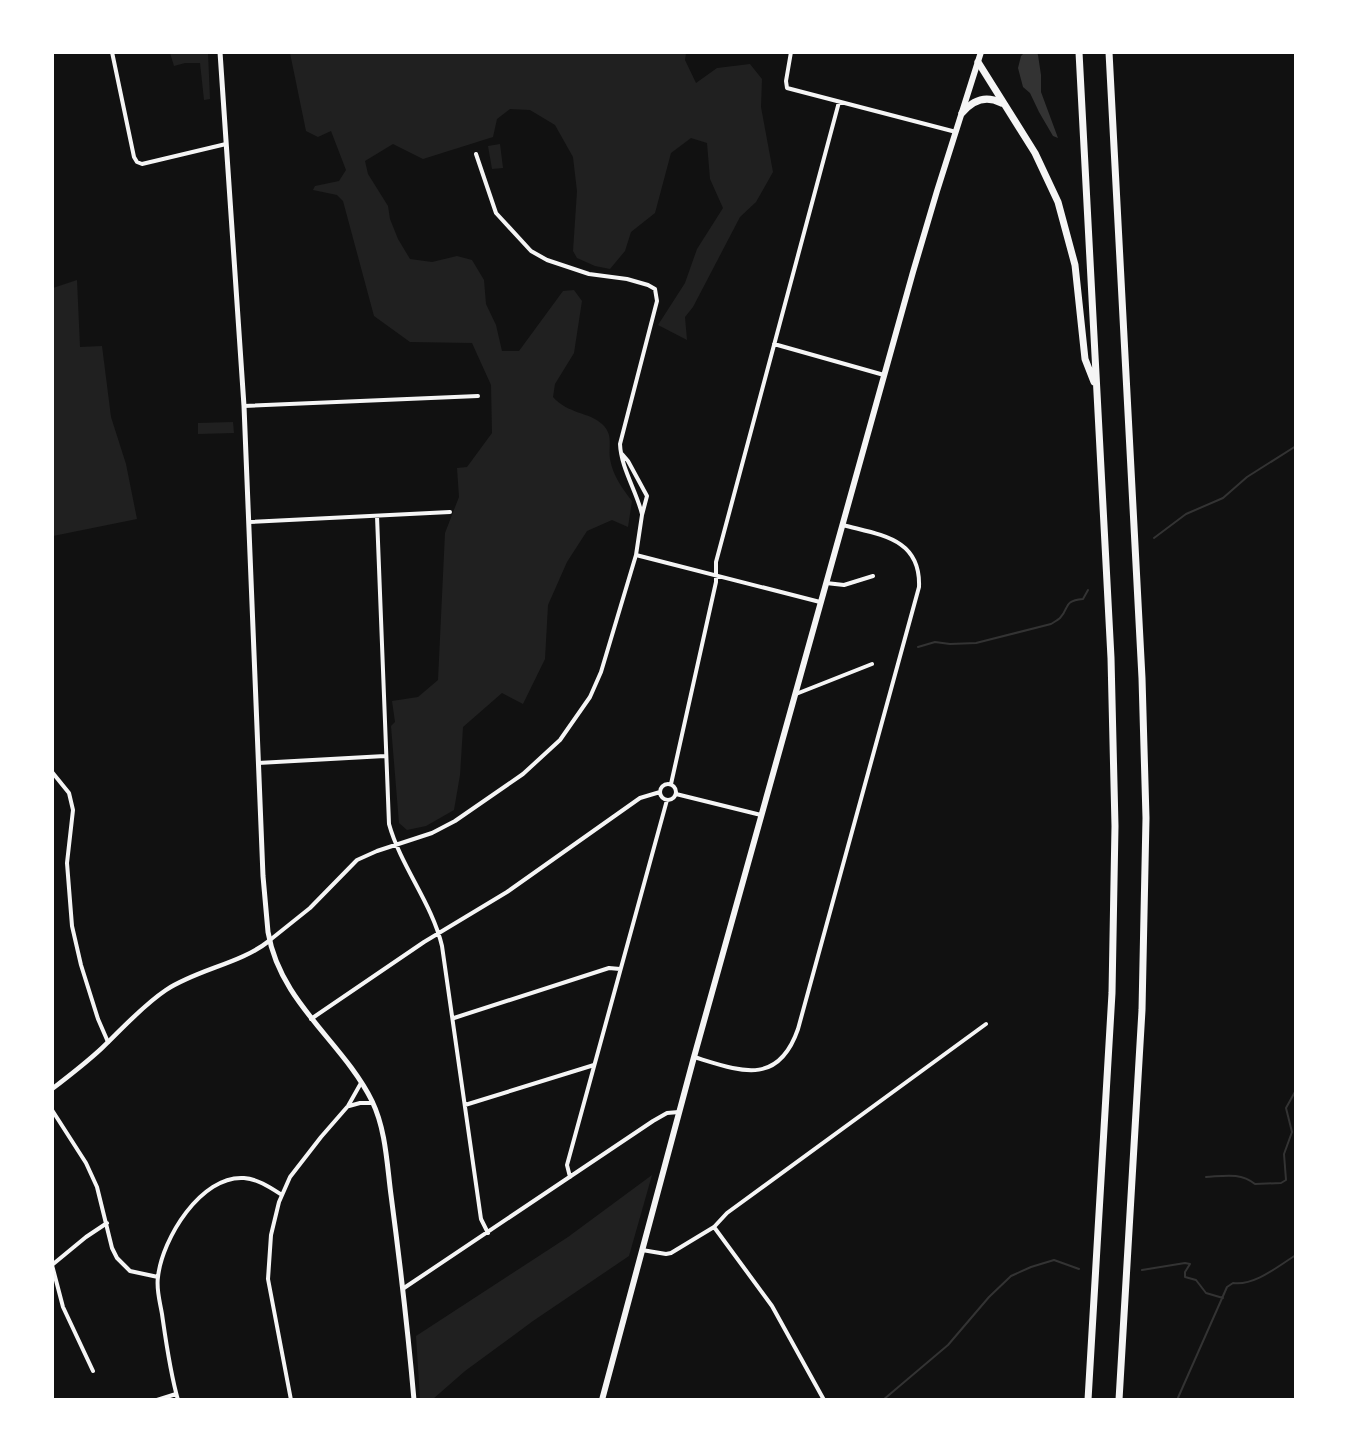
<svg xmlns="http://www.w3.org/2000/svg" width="1348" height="1452" font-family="'Archivo Narrow',sans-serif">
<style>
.green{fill:#202020}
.water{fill:#333}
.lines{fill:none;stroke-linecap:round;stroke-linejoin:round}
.stream{stroke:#333;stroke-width:2}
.minor{stroke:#f5f5f5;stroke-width:4}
.tertiary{stroke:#f5f5f5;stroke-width:4.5}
.secondary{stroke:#f5f5f5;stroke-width:5}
.primary{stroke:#f5f5f5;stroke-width:6}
.motorway{stroke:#f5f5f5;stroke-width:7}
</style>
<rect width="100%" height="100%" fill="#111"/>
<path class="green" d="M170 53H208L210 99 204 100 200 63H185L174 66Z
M290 53H686L685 60 696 83 717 68 750 64 762 79 761 107 773 172 756 202 740 217 693 307 685 317 687 340 658 325 685 283 697 249 723 208 710 179 707 143 691 138 671 153 655 213 631 232 625 251 610 269 595 266 577 258 573 251 577 191 573 157 555 125 530 110 510 109 497 119 493 137 423 159 393 144 365 161 368 174 388 206 390 219 398 239 410 259 432 262 457 256 472 260 484 280 486 304 496 325 502 351H519L563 291 574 290 582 301 574 353 555 384 553 397C568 414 589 412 602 424 614 435 608 446 610 459 613 476 622 488 632 501L628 527 612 520 587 531 567 562 548 605 545 659 523 704 502 693 463 727 460 775 454 810 426 826 407 830 399 823 391 726 395 722 392 701 418 697 438 680 445 533 459 497 457 468 467 467 492 433 491 385 472 343 410 342 374 316 343 201 337 195 313 190 315 186 339 181 346 170 331 131 318 137 306 131Z
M500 144 503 168 492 169 488 146Z
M77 280 80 347 102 346 111 417 126 464 137 519 53 536V288Z
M233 422 234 433 198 434V423Z
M652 1175 629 1256 533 1321 465 1371 433 1399H420L416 1336 568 1237Z"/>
<path class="water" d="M1024 53H1037L1038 55 1041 75V92L1058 138 1053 136 1039 112 1030 93 1023 87 1018 68 1021 56Z"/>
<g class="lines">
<path class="stream" d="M1154 538 1186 514 1223 498 1247 477 1296 446
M918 647 935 642 950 644 976 643 1051 624C1054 622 1058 620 1060 618 1070 608 1062 601 1083 599L1088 590
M1206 1177C1224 1176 1240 1172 1255 1184L1281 1183 1286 1180 1284 1154 1292 1132 1286 1108 1296 1090
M1142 1270 1185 1263 1190 1264 1185 1272V1277L1196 1280 1206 1293 1223 1298
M883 1400 948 1345 989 1297 1011 1276 1031 1267 1054 1260 1079 1269
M1177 1400 1227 1287 1233 1283C1255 1286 1278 1266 1296 1255"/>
<path class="minor" d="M112 52 134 157 137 162 142 164 226 144
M791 52 786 81 787 88 956 132
M476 154 496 213 531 251 547 260 589 274 627 279 648 285 655 289 657 301 620 444C621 468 636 490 642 514
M774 344 884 375
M244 406 478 396
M377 516 389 824C401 867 432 903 442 946L481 1219 488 1233
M249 522 450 512
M636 555 820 602
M826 583 844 585 873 576
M796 694 872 664
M258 763 385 756
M52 772 69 793 73 810 67 863 72 926 81 965 98 1019 108 1042
M660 792a8 8 0 1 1 16 0a8 8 0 1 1-16 0Z
M671 784 716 582V562L839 102
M676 794 761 815
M270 940 310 908 357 860 377 851 432 833 455 821 523 774 560 740 590 697 601 672 636 555 642 515 647 496 628 461 622 454
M454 1018 609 968 620 969
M311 1019 424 942 507 892 640 798 660 792
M694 1057C740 1071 778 1087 798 1029L919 587C921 538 880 535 843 525
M465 1105 594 1065
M349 1106 360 1103H373
M52 1110 86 1163 97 1187 112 1248 117 1258 130 1271 158 1277
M570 1177 567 1165 667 800
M714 1227 772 1306 824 1400
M642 1250 666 1254 671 1253 714 1227 727 1213 986 1024
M52 1265 63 1307 93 1371
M52 1265 86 1237 107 1223
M404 1288 653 1121 667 1113 679 1112
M157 1400 176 1394
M178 1400C170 1372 166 1342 162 1314 160 1302 156 1289 158 1277 162 1239 201 1175 244 1178 258 1179 271 1188 282 1195
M291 1400 268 1279 271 1235 279 1202 290 1177 321 1137 348 1106 361 1083"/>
<path class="tertiary" d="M52 1089C69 1076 86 1063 102 1048 122 1029 142 1006 166 990 198 969 240 964 269 941"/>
<path class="secondary" d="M220 52 244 406 263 876 268 932C280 1003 343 1042 372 1101 386 1130 387 1165 391 1195 400 1263 408 1331 414 1400"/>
<path class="primary" d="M602 1400 694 1057 913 272 937 191 981 52"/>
<path class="motorway" d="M1079 52 1111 658 1115 826 1112 993 1088 1400
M1109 52 1142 678 1146 818 1142 1010 1119 1400
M978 62 1035 153 1058 202 1075 265 1085 359 1094 382
M962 113C973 100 986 95 1001 103"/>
</g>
<rect width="1348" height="1452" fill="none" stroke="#ffffff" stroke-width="108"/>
</svg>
